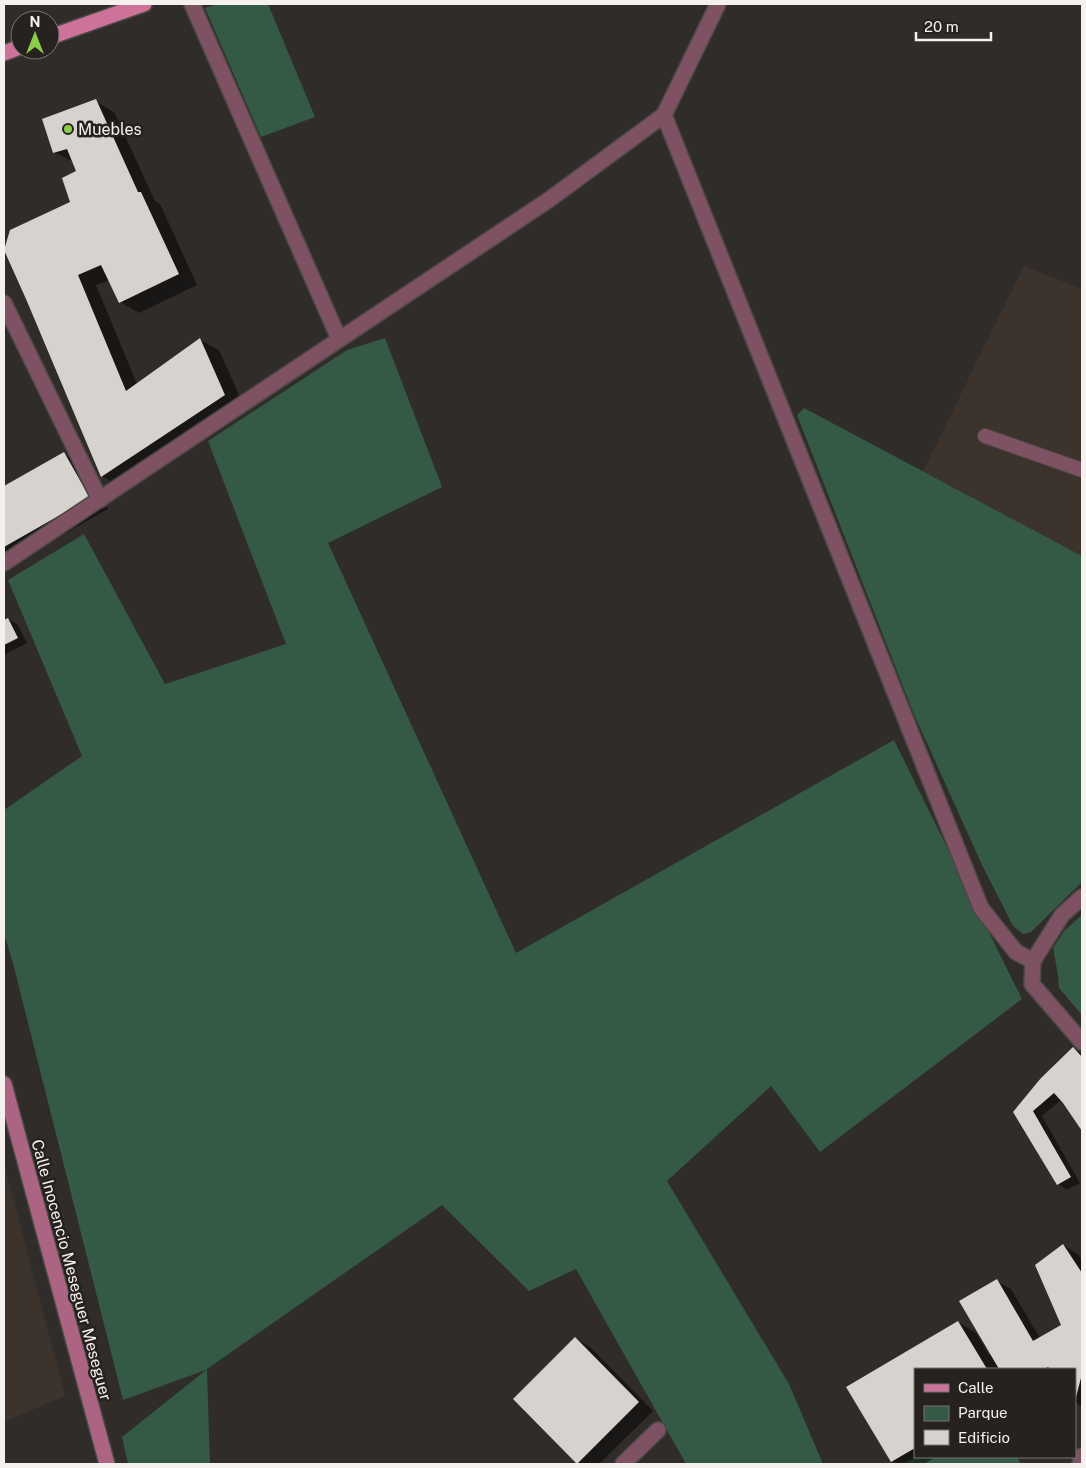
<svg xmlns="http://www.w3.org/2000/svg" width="1086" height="1468" font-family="'Public Sans',sans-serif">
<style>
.built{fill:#3d332d}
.green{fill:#345945}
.shadow{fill:#0007}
.building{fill:#d8d2ce}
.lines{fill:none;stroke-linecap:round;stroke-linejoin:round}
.lane-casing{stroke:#4b4845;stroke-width:16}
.street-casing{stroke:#4b4845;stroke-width:18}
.secondary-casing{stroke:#4b4845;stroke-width:18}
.primary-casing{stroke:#4b4845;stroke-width:18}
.lane{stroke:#7e5163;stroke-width:14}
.street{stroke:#7e5163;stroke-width:15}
.secondary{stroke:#ab6481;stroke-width:15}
.primary{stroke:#cd7298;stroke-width:15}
.poi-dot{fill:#8ace48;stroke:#27221f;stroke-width:2}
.labels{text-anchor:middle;stroke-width:5;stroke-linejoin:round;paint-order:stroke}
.poi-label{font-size:16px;fill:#f4f1ef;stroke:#27221f;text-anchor:start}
.street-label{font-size:16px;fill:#f4f1ef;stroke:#27221f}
</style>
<rect width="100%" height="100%" fill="#302c29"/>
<path class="built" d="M1024 266 1082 289V556L923 471Z
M4 1163 65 1396 4 1422Z"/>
<path class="green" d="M218 4H268L315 117 261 137 205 8Z
M385 338 442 487 328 543 516 953 894 740 1022 999 820 1152 771 1086 667 1181 789 1384 823 1464H686L576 1269 529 1291 442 1205 207 1369 210 1464H128L122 1437 206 1370 123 1400 14 967 4 933V810L82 756 8 580 84 534 165 684 286 644 208 441 347 350Z
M804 408 1082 556V882L1031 932 1023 934 1013 926 982 865 913 712 797 415Z
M1082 915V1015L1059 988 1058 975 1053 948 1064 931Z
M916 1457H1017L1021 1464H902Z"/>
<path class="shadow" d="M95 101 114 112 155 201 160 204 197 285 139 313 120 302 110 280 96 285 137 384 200 340 219 350 244 406 120 487 102 476 27 298 72 202 78 172 74 162 54 152Z
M64 454 82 464 108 509 4 568V487Z
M8 619 17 624 27 643 4 655V621Z
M1074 1049 1082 1054V1129L1061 1100 1042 1116 1080 1183 1067 1190 1058 1184 1015 1112Z
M1063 1245 1078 1254 1082 1261V1407L1075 1402V1369H915V1457H936L924 1464H897L892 1461 848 1388 958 1322 976 1333 989 1355 991 1354 997 1281 1011 1289 1040 1338 1062 1326Z
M576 1339 590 1347 653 1411 599 1464H581L578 1463Z"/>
<path class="building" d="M96 99 138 192H141L179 274 119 303 101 265 78 275 126 391 200 338 225 395 101 477 26 299 4 250 10 230 70 202 62 178 76 171 67 149 53 153 42 119Z
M64 452 90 498 4 547V486Z
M8 618 18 638 4 645V620Z
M1073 1047 1082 1057V1131L1063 1103 1054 1093 1033 1111 1071 1177 1057 1185 1013 1112 1041 1078Z
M1063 1244 1082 1273V1374L1075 1401V1369H1050L1048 1367 1044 1369H999L959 1301 997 1279 1033 1341 1061 1325 1035 1265Z
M958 1321 987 1369H915V1448L891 1462 846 1387Z
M575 1337 639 1402 577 1464 513 1399Z"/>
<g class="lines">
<g class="lane-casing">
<path id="lane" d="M985 436 1082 470"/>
</g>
<g class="street-casing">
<path id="street" d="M192 4 339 339
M664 115 981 908 1016 952 1033 961
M4 303 100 500
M4 563 550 199 664 115 718 4
M1082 897 1062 915 1033 961 1032 984 1082 1042
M623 1464 658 1430
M1080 1464 1082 1456"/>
</g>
<g class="secondary-casing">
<path id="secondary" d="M4 1084 107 1464"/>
</g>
<g class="primary-casing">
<path id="primary" d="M50 37 144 4
M4 53 20 47"/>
</g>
<use href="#lane" class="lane"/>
<use href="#street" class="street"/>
<use href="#secondary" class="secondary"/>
<use href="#primary" class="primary"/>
</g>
<circle class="poi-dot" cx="68" cy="129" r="5"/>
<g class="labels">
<g class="poi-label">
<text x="78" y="135">Muebles</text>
</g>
<g class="street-label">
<text transform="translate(72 1270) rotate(75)" y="6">Calle Inocencio Meseguer Meseguer</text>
</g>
</g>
<rect width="1086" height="1468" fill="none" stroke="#f4f1ef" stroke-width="10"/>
<rect x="914" y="1368" width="162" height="90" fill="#27221f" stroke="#797572"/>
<rect x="924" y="1384" width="25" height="8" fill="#cd7298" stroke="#797572"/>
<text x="958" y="1393" font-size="15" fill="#f4f1ef">Calle</text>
<rect x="924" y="1406" width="25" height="15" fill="#345945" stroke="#797572"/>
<text x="958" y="1418" font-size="15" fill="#f4f1ef">Parque</text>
<rect x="924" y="1430" width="25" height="15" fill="#d8d2ce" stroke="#797572"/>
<text x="958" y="1443" font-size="15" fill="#f4f1ef">Edificio</text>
<g transform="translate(35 35)"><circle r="24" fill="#27221f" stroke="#797572"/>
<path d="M0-4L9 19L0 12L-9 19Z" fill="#8ace48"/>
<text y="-8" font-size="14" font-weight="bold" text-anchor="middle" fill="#f4f1ef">N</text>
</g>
<path d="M916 32v8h75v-8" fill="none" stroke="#f4f1ef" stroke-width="2.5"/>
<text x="924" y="32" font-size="15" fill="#f4f1ef" stroke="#27221f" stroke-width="4" paint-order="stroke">20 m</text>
</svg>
